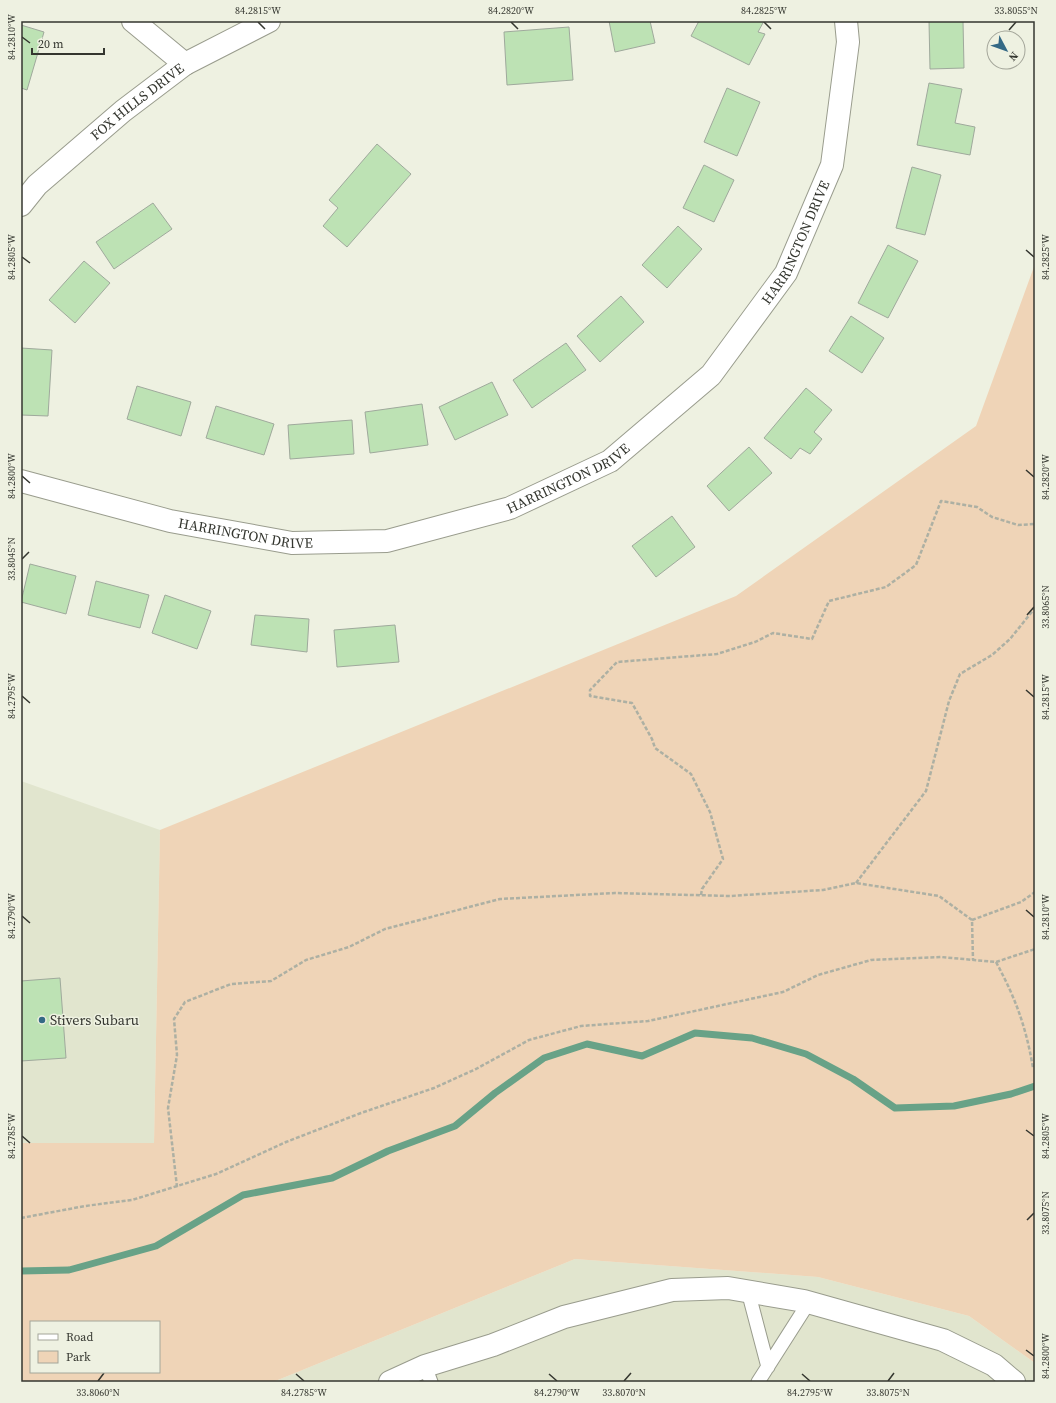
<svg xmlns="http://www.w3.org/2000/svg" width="1056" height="1403" font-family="'Source Serif 4',serif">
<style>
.built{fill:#e1e5ce}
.green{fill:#efd4b7;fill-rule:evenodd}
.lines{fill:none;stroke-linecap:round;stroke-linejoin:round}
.stream{stroke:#68a287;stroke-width:7}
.building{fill:#bde2b4;stroke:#9fa99c}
.service-casing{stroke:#999c8d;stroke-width:15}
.minor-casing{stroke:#999c8d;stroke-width:24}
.path{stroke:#adb0a3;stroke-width:2.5;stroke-dasharray:4 2;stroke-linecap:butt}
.service{stroke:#fff;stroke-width:13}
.minor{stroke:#fff;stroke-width:22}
.ticks{fill:none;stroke:#34362f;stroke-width:1.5}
.poi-dot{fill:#346985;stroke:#eef1e1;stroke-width:1.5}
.labels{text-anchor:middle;stroke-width:3;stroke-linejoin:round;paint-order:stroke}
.street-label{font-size:14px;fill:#34362f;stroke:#eef1e1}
.poi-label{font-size:14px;fill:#34362f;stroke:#eef1e1;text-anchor:start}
.neatline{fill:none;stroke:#34362f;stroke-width:1.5}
.ticks-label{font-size:10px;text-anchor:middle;fill:#34362f}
</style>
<rect width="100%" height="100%" fill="#eef1e1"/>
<path class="built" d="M21 781 160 830 154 1143H21Z
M575 1259 818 1277 969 1316 1035 1363V1382H273Z"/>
<path class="green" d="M1035 264V1363L969 1316 818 1277 575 1259 273 1382H21V1143H154L160 830 736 596 976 426ZM31 1322H159V1372H31Z"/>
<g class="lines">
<path class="stream" d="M21 1271 69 1270 156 1246 243 1195 332 1178 388 1151 455 1126 495 1093 544 1058 587 1044 642 1056 695 1033 752 1038 806 1054 853 1079 895 1108 954 1106 1011 1094 1035 1086"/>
</g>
<path class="building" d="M609 21H650L655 43 615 52Z
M699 21H764L758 32 765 34 749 65 691 36Z
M929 21H963L964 68 930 69Z
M21 25 44 32 27 90 21 88Z
M569 27 573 80 507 85 504 32Z
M929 83 962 89 955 123 975 127 970 155 917 145Z
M727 88 760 102 737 156 704 142Z
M377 144 411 174 347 247 323 226 338 208 329 200Z
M704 165 734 180 714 222 683 208Z
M912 167 941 175 925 235 896 228Z
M153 203 172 229 114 269 96 242Z
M678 226 702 249 667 288 642 265Z
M888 245 918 261 888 318 858 303Z
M84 261 110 283 75 323 49 300Z
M621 296 644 322 600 362 577 336Z
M851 316 884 338 862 373 829 351Z
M566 343 586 370 532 408 513 380Z
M21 348 52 350 48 416 21 415Z
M492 382 508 415 455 440 439 407Z
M137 386 191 402 181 436 127 419Z
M806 388 832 410 814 432 822 439 810 454 800 448 791 459 764 438Z
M422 404 428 445 370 453 365 412Z
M216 406 274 424 264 455 206 438Z
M352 420 354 454 290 459 288 425Z
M749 447 772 473 729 511 707 486Z
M672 516 695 547 656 577 632 546Z
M30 564 76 576 66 614 21 602Z
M96 581 149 595 140 628 88 615Z
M165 595 211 611 197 649 152 633Z
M255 615 309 619 307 652 251 645Z
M395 625 399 662 337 667 334 630Z
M60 978 66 1058 21 1061V981Z"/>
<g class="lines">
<g class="service-casing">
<path id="service" d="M748 1291 768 1367
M425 1366 431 1382
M758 1382 809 1302"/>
</g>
<g class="minor-casing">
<g id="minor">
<path d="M133 21 185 64"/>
<path id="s1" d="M21 205 37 185 123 111 185 64 269 21"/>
<path id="s2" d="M21 481 170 521 292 543 387 541 510 508 610 461 711 375 786 273 832 165 848 42 846 21"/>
<path d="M390 1382 425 1366 493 1345 564 1317 672 1290 728 1288 804 1301 943 1340 994 1365 1014 1382"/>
</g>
</g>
<path class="path" d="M856 883 926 791 949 701 960 674 992 655 1010 639 1035 608
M701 895 702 889 723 859 710 812 691 774 655 748 652 739 632 703 590 696V690L617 662 717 654 755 642 773 633 812 639 829 601 886 587 916 565 941 501 977 507 992 517 1018 525 1035 524
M972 920 1021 902 1035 892
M996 962C1016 999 1026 1027 1033 1068
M177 1187 168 1108 177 1055 174 1019 185 1002 231 984 271 981 306 960 349 947 385 929 500 899 615 893 730 896 823 890 856 883 939 896 972 920 973 960
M21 1218 85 1206 132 1200 216 1174 286 1142 361 1113 434 1088 476 1069 529 1040 581 1026 648 1021 783 992 818 975 871 960 941 957 996 962 1035 949"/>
<use href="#service" class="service"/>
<use href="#minor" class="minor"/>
</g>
<path class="ticks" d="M258 22 265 29M511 22 518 29M764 22 771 29M1009 30 1016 22M22 37 30 43M1026 250 1034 257M22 257 30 263M1026 470 1034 477M22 476 30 483M22 559 29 552M1027 615 1034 607M1026 690 1034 697M22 696 30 703M1026 910 1034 917M22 916 30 923M1026 1130 1034 1136M22 1136 30 1143M1027 1220 1034 1213M1026 1350 1034 1356M296 1374 304 1381M549 1374 557 1381M802 1374 810 1381M98 1381 104 1373M624 1381 631 1373M888 1381 894 1373"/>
<circle class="poi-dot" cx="42" cy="1020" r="4"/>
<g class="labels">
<g class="street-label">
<text dy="5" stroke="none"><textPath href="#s1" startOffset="156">FOX HILLS DRIVE</textPath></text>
<text dy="5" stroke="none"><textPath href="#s2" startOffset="902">HARRINGTON DRIVE</textPath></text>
<text dy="5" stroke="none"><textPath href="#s2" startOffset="566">HARRINGTON DRIVE</textPath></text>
<text dy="5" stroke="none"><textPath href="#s2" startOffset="231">HARRINGTON DRIVE</textPath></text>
</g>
<g class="poi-label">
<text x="50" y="1025">Stivers Subaru</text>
</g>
</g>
<rect width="1056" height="1403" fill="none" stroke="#eef1e1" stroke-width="44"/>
<rect x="30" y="1321" width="130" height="52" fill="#eef1e1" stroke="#a4a69a"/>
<rect x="38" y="1334" width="20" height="6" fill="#ffffff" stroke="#a4a69a"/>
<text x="66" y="1341" font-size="12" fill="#34362f">Road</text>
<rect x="38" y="1351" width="20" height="12" fill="#efd4b7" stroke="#a4a69a"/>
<text x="66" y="1361" font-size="12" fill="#34362f">Park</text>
<g transform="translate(1006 50) rotate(131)"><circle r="19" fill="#eef1e1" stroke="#a4a69a"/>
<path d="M0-3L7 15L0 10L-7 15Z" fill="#346985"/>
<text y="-6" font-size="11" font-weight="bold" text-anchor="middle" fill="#34362f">N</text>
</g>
<path d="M32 48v6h72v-6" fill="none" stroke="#34362f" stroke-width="2"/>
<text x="38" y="48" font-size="12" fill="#34362f" stroke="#eef1e1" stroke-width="3" paint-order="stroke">20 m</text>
<rect x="22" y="22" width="1012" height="1359" class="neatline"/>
<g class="ticks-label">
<text x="258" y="14">84.2815°W</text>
<text x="511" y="14">84.2820°W</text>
<text x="764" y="14">84.2825°W</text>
<text x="1016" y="14">33.8055°N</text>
<text transform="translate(11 37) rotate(-90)" y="4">84.2810°W</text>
<text transform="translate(11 257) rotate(-90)" y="4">84.2805°W</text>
<text transform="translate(1045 257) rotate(-90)" y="4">84.2825°W</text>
<text transform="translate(11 476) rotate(-90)" y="4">84.2800°W</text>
<text transform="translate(1045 477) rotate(-90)" y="4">84.2820°W</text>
<text transform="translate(11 559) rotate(-90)" y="4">33.8045°N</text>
<text transform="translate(1045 607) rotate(-90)" y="4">33.8065°N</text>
<text transform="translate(11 696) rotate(-90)" y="4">84.2795°W</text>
<text transform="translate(1045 697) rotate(-90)" y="4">84.2815°W</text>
<text transform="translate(11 916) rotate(-90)" y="4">84.2790°W</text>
<text transform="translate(1045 917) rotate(-90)" y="4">84.2810°W</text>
<text transform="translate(11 1136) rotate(-90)" y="4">84.2785°W</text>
<text transform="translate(1045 1136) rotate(-90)" y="4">84.2805°W</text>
<text transform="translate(1045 1213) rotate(-90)" y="4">33.8075°N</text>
<text transform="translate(1045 1356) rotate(-90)" y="4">84.2800°W</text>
<text x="98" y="1396">33.8060°N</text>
<text x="304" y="1396">84.2785°W</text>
<text x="557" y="1396">84.2790°W</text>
<text x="624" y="1396">33.8070°N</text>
<text x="810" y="1396">84.2795°W</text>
<text x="888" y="1396">33.8075°N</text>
</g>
</svg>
